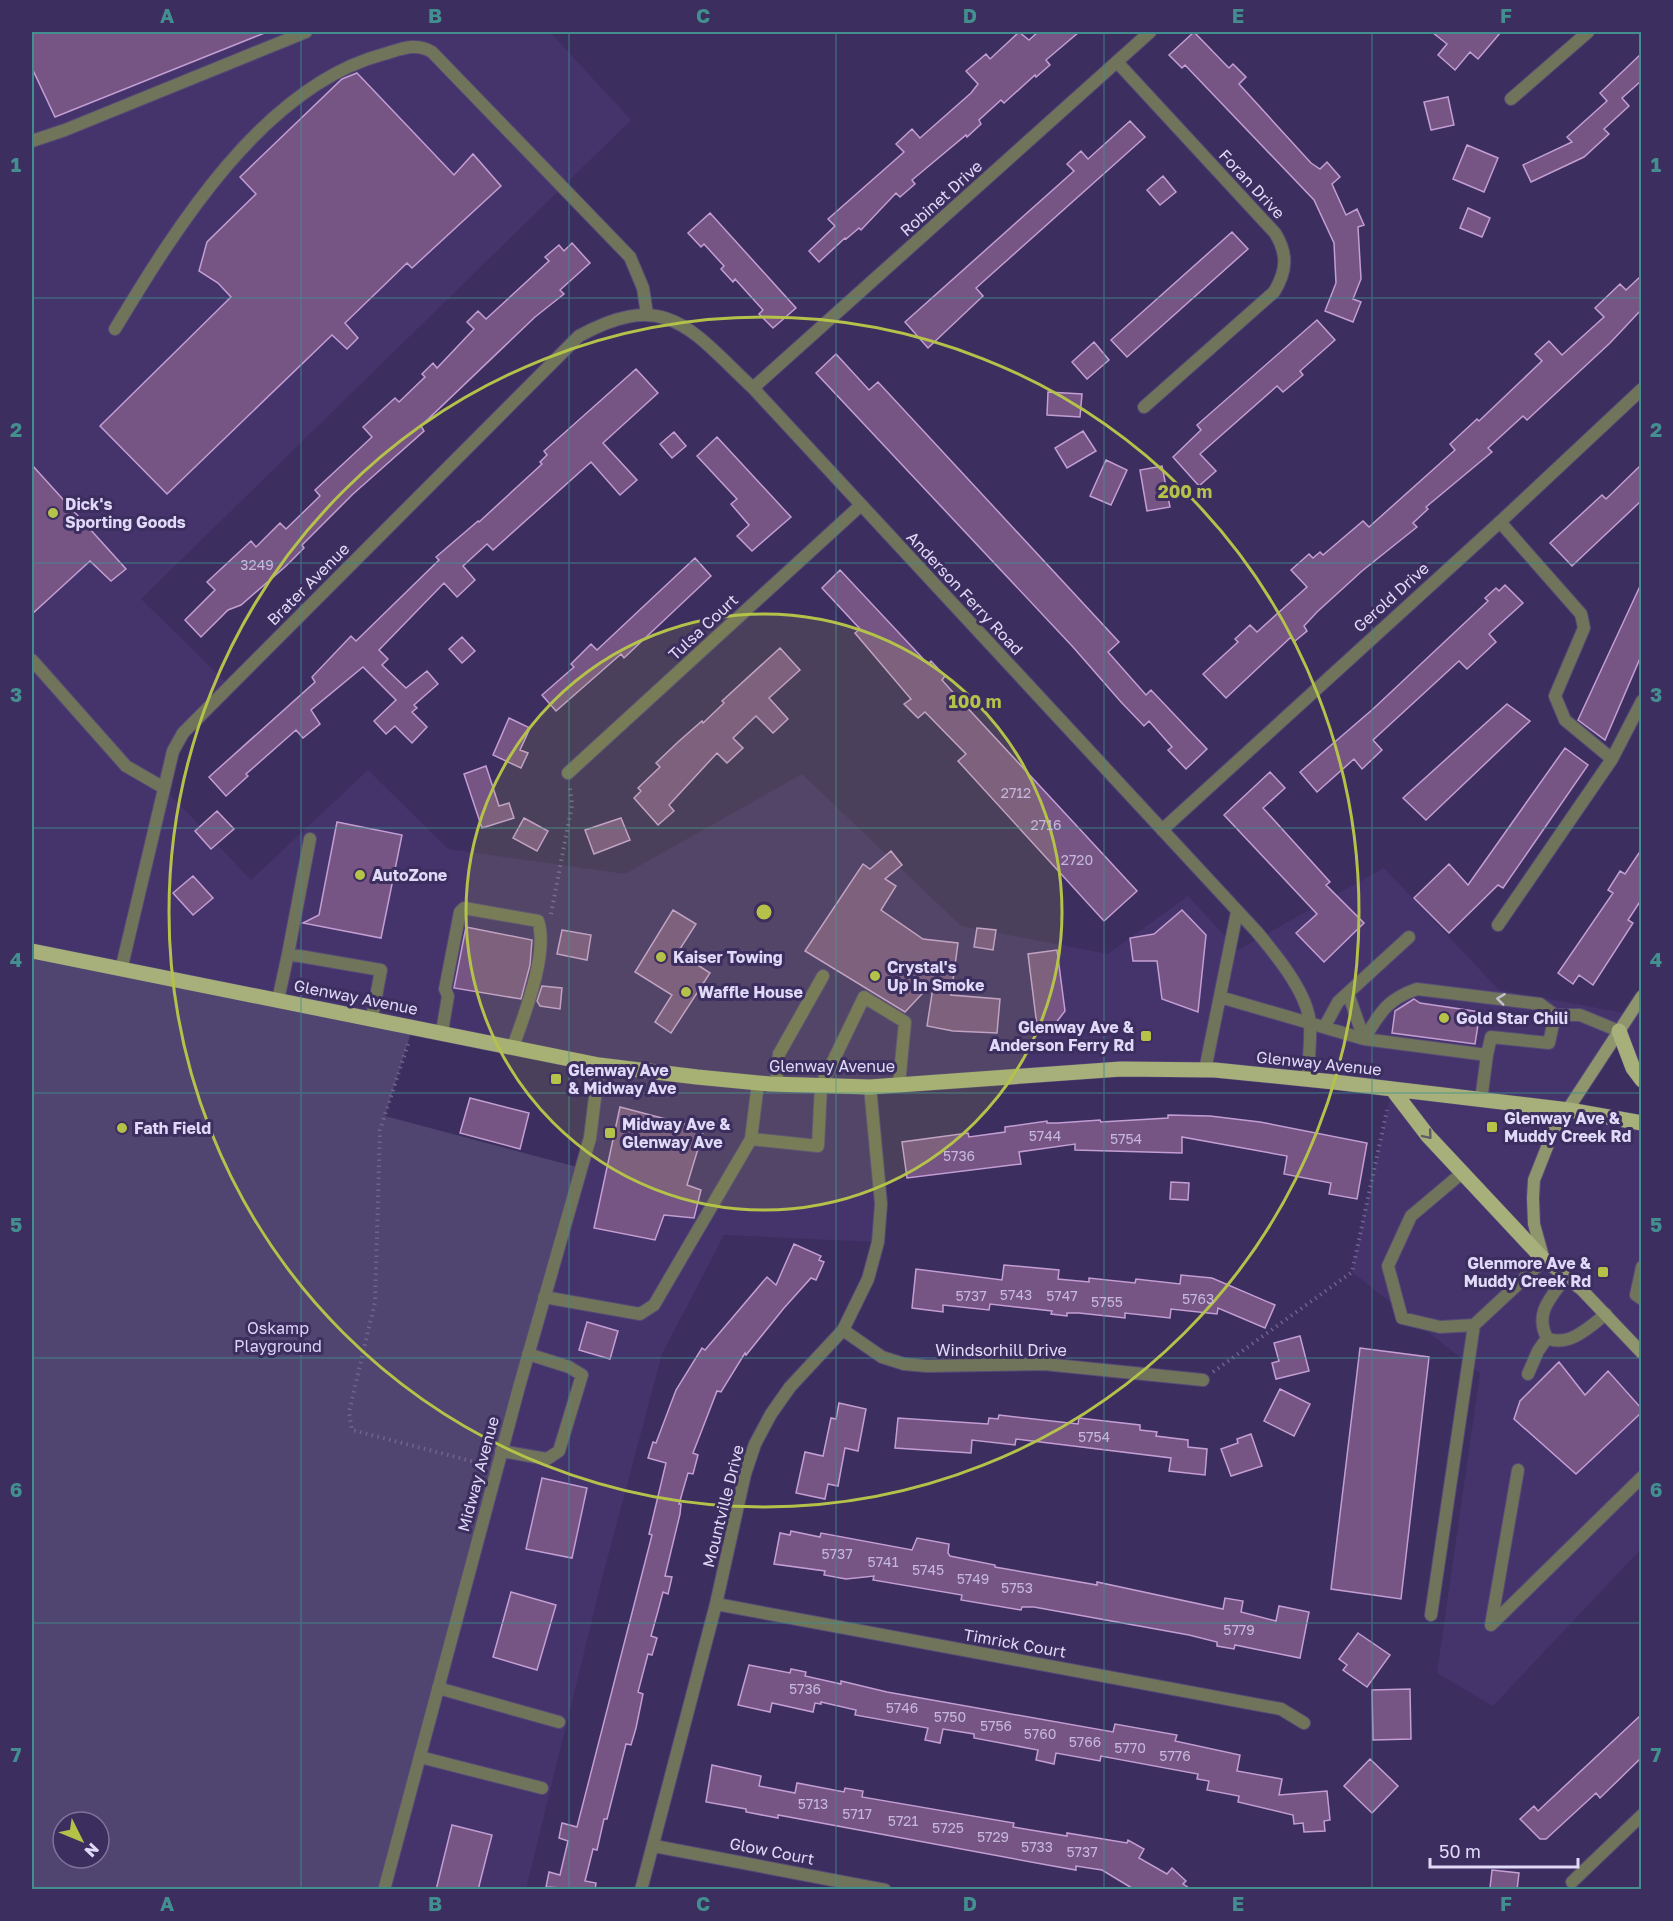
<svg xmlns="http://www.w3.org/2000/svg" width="1673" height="1921" font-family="'Golos Text',sans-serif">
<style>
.built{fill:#45346c}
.green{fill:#504570;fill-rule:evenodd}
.building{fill:#765484;stroke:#c39ed3;stroke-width:1.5}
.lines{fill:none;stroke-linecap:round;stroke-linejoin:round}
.lane-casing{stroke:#564a77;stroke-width:14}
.street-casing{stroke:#564a77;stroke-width:14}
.secondary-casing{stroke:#564a77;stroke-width:14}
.primary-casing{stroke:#564a77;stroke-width:16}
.path{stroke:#6f648f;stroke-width:4;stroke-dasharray:1.5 4.5;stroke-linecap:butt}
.lane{stroke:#70745b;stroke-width:12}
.street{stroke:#70745b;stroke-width:12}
.secondary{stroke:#8f966d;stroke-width:12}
.primary{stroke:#a7af7a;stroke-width:15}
.oneway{stroke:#c4c0d1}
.oneway2{stroke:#615b68}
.grid{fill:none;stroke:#438f90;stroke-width:1.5;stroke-opacity:0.55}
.ring{fill:none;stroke:#b4c24a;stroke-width:3}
.poi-dot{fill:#b4c24a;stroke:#3c2e5f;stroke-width:2}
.labels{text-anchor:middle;stroke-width:6;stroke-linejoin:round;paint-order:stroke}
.number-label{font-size:14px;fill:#c6b8db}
.street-label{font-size:16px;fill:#e0daf8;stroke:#3c2e5f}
.poi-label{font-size:16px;font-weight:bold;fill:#e0daf8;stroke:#3c2e5f;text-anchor:start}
.park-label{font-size:16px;fill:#dbd4f5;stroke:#3c2e5f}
.centre{fill:#b4c24a;stroke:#3c2e5f;stroke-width:3}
.ring-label{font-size:18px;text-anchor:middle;font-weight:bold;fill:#b4c24a;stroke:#3c2e5f;stroke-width:6;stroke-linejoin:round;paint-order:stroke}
.neatline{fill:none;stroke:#438f90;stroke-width:2}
.grid-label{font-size:20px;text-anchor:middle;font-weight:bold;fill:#438f90}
</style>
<rect width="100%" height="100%" fill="#3c2e5f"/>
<path class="built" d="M32 32H550L631 120 141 599 229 685 183 733 164 788 251 880 368 770 448 849 625 874 802 774 961 926 1108 954 1188 896 1238 950 1384 868 1499 990 1630 1014 1641 996V1080L1619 1032 1569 1110 1641 1123V1549L1493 1706 1437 1673 1480 1373 1352 1272 1392 1089 1215 1070 871 1087 878 1242 724 1235 662 1354 603 1575 526 1889H384L581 1168 599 1066 32 951Z"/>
<path class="green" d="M32 951 413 1026 385 1116 581 1168 384 1889H32ZM63 1822H99V1858H63Z"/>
<path class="building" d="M32 32H267L55 117 32 68Z
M1019 32 1029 40 1038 32H1079L1046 60 1050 65 1036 77 1035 75 1004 103 1001 100 979 120 981 124 967 137 966 135 912 180 915 184 900 197 896 193 861 230 859 228 846 239 845 238 819 262 809 251 835 226 828 219 904 152 896 144 912 129 920 138 971 93 978 84 966 71 986 54 990 59Z
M1194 32 1224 63 1229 68 1233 64 1246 77 1239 84 1311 163 1320 169 1327 162 1340 177 1332 184 1346 215 1357 209 1364 225 1358 227 1361 279 1353 299 1361 302 1353 322 1325 311 1336 283 1334 243 1314 200 1185 65 1182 68 1169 55Z
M1432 32H1501L1478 59 1470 52 1455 70 1438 55 1447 44Z
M1641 54V81L1622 98 1629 106 1604 129 1609 134 1584 157 1531 182 1523 165 1572 142 1567 137 1607 101 1600 93Z
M357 73 454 175 473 154 501 186 412 268 407 263 345 323 358 338 347 349 332 335 167 494 100 426 231 297 218 283 199 271 207 242 256 194 240 177 342 79Z
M1448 97 1454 125 1431 130 1424 102Z
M1130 121 1145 137 976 288 983 296 928 348 905 322 1074 171 1067 164 1081 151 1088 159Z
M1467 145 1498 158 1484 192 1453 179Z
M1163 176 1176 192 1160 205 1147 190Z
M1468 208 1490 218 1482 237 1460 228Z
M710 213 796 308 773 328 759 314 763 310 735 279 733 282 721 269 724 266 704 244 701 247 688 233Z
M1232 232 1248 249 1127 357 1111 340Z
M572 243 590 263 560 290 564 294 535 317 421 426 424 431 353 494 302 545 304 548 286 566 241 605 228 610 201 637 185 620 215 590 207 582 251 541 256 547 280 523 286 529 320 496 315 490 372 437 363 427 395 398 399 402 425 377 422 374 433 363 437 368 474 329 467 322 478 311 486 319 549 261 545 257 559 245 564 251Z
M1641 276V310L1610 343 1527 420 1523 416 1488 448 1492 452 1426 507 1428 509 1413 523 1417 527 1362 571 1317 612 1304 626 1307 631 1295 641 1291 637 1226 698 1203 674 1238 642 1235 639 1250 625 1257 632 1307 587 1291 570 1309 554 1313 558 1320 552 1323 555 1363 521 1369 527 1455 450 1450 444 1477 419 1479 421 1542 361 1535 354 1549 341 1562 355 1604 317 1595 308 1620 284 1626 290Z
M1317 320 1335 340 1300 371 1303 375 1283 392 1277 386 1200 454 1216 471 1199 486 1173 457 1201 430 1197 425Z
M1094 342 1109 360 1087 379 1072 362Z
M836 354 869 390 878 382 1119 642 1108 652 1146 695 1151 690 1207 749 1186 769 1168 750 1172 747 1149 721 1144 726 1121 702 1073 647 816 373Z
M636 369 658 393 603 443 637 480 620 495 591 462 493 550 487 544 463 566 475 580 457 597 444 583 379 650 388 659 382 665 406 688 427 671 438 684 414 705 417 708 412 712 427 727 412 743 395 726 386 734 374 721 396 700 363 667 311 710 320 724 303 738 296 730 246 774 248 776 226 796 209 777 315 682 312 677 351 636 356 641 439 560 436 557 478 521 479 522 542 464 540 462 547 455 544 451Z
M1048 392 1082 394 1080 417 1047 415Z
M1083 431 1096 451 1067 468 1055 448Z
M674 432 686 446 672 458 660 444Z
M717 437 791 517 752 551 737 536 749 525 731 504 737 499 697 456Z
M1106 460 1127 470 1111 505 1090 496Z
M32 465 126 569 111 581 90 561 32 614Z
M1641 465V501L1572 566 1550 543 1602 495 1606 499Z
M1162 466 1170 507 1147 511 1140 470Z
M695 558 711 576 624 658 621 654 556 711 542 695 574 667 571 664 591 644 597 650Z
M840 570 928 664 931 661 945 676 942 680 950 689 1137 891 1104 921 958 761 966 754 925 712 918 718 904 704 911 699 855 633 860 629 822 588Z
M1641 584V656L1605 740 1578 720Z
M1505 585 1523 603 1489 634 1496 642 1467 669 1459 661 1373 740 1382 750 1362 769 1354 759 1317 792 1300 772 1373 709 1488 601 1485 598 1496 588 1499 591Z
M462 637 475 651 462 663 449 649Z
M780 648 800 670 769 698 788 719 773 733 756 716 733 738 743 748 727 763 717 753 669 805 674 811 658 825 634 798 641 791 638 788 660 767 656 763 678 742 702 721 703 723 724 703 722 701Z
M1507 704 1530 721 1426 820 1403 798Z
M509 718 530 728 520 750 528 753 521 768 493 755Z
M1565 748 1588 765 1503 888 1498 885 1449 933 1414 898 1449 864 1468 885Z
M486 766 499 806 509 803 514 818 482 828 464 774Z
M1270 772 1285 788 1263 808 1330 882 1326 885 1364 923 1324 962 1296 933 1317 914 1224 815Z
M217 811 234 829 211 849 195 831Z
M524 818 548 831 537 851 513 838Z
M621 818 630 840 594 854 585 830Z
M337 822 402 835 381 938 303 923 319 915Z
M1641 850V900L1628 920 1633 923 1593 985 1579 975 1573 984 1558 973 1613 893 1608 890 1620 871 1625 874Z
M891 851 902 865 885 879 896 886 881 910 923 939 958 943 951 995 1000 999 997 1033 953 1031 927 1026 934 981 905 1012 805 951 863 864 870 869Z
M193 876 213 898 193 915 173 893Z
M673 910 696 924 678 952 710 973 671 1033 655 1022 672 995 635 972Z
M1182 910 1206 935 1198 1012 1162 999 1157 961H1133L1130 938 1154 934Z
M466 927 532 940 530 965 521 999 454 988Z
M977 928 996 930 993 950 974 947Z
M562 930 591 935 587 960 557 954Z
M1057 950 1065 1011 1055 1024 1037 1026 1028 954Z
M542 986 562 988 560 1009 540 1006 537 1001Z
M1414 999 1420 1003 1480 1012 1475 1044 1392 1033 1395 1011Z
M470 1098 529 1113 520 1149 460 1133Z
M620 1107 704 1129 687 1185 701 1190 694 1218 664 1215 655 1240 594 1228Z
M1168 1115 1210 1116 1260 1122 1367 1143 1357 1199 1329 1194 1331 1183 1284 1174 1287 1156 1182 1137V1153L1075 1150V1144L1019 1152 1021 1164 907 1178 902 1142 968 1133 969 1137 1005 1132V1127L1047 1121V1123H1058L1100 1120 1101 1122 1168 1118Z
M1171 1182 1189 1183 1188 1200 1170 1199Z
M794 1244 821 1256 819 1260 824 1262 816 1280 811 1278 784 1308 746 1355 745 1353 721 1392 717 1391 693 1453 698 1455 693 1474 688 1473 679 1504H681L680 1514 665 1576 672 1577 668 1594 663 1592 658 1611 651 1636 657 1638 652 1655 648 1654 638 1692 643 1694 636 1728 631 1745 626 1744 607 1819H604L597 1850 593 1849 585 1881 596 1883 595 1890 546 1887 549 1872 560 1875 568 1841 559 1838 562 1823 577 1827 652 1535 649 1534 666 1463 648 1458 653 1442 656 1443 676 1390 702 1348 705 1350 767 1277 776 1285Z
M1004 1265 1059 1270 1058 1279 1089 1282V1278L1135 1283 1136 1279 1180 1284 1181 1275 1212 1278 1275 1305 1265 1328 1218 1308 1217 1314 1171 1309 1170 1318 1125 1313V1318L1079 1313H1067V1316L1051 1314 1052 1311 990 1304 989 1310 943 1305V1312L912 1308 916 1269 1002 1280Z
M587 1322 618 1331 610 1359 579 1350Z
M1300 1336 1309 1371 1276 1379 1272 1363 1279 1361 1274 1343Z
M1360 1348 1429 1357 1401 1599 1331 1589Z
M1559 1362 1585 1395 1608 1371 1641 1408V1413L1576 1474 1514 1419 1520 1401Z
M1280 1389 1310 1404 1294 1436 1264 1421Z
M839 1403 866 1409 858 1451 845 1448 838 1486 828 1484 825 1499 796 1493 805 1452 823 1456 831 1418 836 1419Z
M999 1415 1078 1424 1079 1418 1140 1425V1430L1157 1432 1156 1436 1188 1440V1447L1207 1449 1205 1475 1169 1471 1171 1458 1016 1439 1015 1445 972 1440 971 1453 895 1448 898 1418 988 1424 989 1418 998 1419Z
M1251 1434 1262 1466 1231 1476 1221 1449 1238 1443 1237 1439Z
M542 1478 587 1488 572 1558 526 1549Z
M791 1531 820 1537 821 1533 912 1550 917 1538 949 1544 948 1553 950 1556 995 1565V1567L1097 1585V1582L1223 1609 1225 1598 1243 1601 1241 1612 1276 1621 1279 1606 1309 1612 1300 1658 1235 1645 1234 1649 1217 1646V1642L1189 1635 1034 1607H1022L1021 1610 961 1600 962 1595 873 1580 874 1576 846 1579 824 1575 825 1571 774 1564 780 1533 790 1535Z
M511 1592 556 1605 537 1670 493 1657Z
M1358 1633 1390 1655 1367 1687 1343 1670 1347 1665 1339 1659Z
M749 1665 790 1673 791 1669 806 1672 805 1676 841 1684V1681L887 1692 1113 1732 1115 1724 1177 1735 1175 1741 1240 1755 1237 1771 1282 1779 1279 1795 1327 1791 1330 1820 1324 1821 1325 1831 1304 1832 1303 1823 1294 1824 1293 1815 1238 1802 1239 1796 1207 1790 1209 1781 1197 1779 1198 1774 1101 1756 1100 1761 1056 1753 1054 1764 1036 1760 1038 1750 974 1738V1734L943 1729 940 1743 925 1740 928 1728 855 1715 856 1710 821 1702V1704L815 1703 813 1712 772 1703 770 1712 738 1705Z
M1410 1689 1411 1739 1373 1740 1372 1690Z
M1641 1715V1758L1600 1798 1596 1793 1546 1839H1540L1520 1819 1534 1806 1538 1811Z
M1370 1759 1398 1786 1372 1813 1344 1786Z
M712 1765 761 1776 759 1786 795 1793 797 1783 844 1792 845 1788 863 1791 862 1797 1014 1823 1013 1827 1067 1836V1833L1127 1843 1128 1840 1144 1849 1139 1858 1167 1874 1172 1868 1186 1881 1183 1884 1192 1890H1135L1102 1870 1076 1866V1870L1053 1866 778 1815V1818L746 1812V1809L706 1802Z
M452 1825 492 1835 478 1890H436Z
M1492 1870 1519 1873 1517 1890 1490 1888Z"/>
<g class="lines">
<g class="lane-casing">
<path id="lane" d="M32 141 65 130 306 32
M115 329C176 228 263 86 384 54 401 49 416 42 432 52L630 257 643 288 647 314
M32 660 126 766 164 788
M1612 759 1642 701
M1498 925 1612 759 1565 720 1555 696 1584 628 1581 614 1500 522
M288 954 310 839
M1348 993 1364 1039 1487 1055 1491 1037 1549 1043 1555 1015H1580L1619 1031
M1220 997 1364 1039C1380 1013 1387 999 1417 989L1540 1004 1555 1015
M278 1000 288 954 381 970 372 1018
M1325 1026 1338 1002 1409 937
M442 1032 448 996 445 989 460 912 464 908 538 921C549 953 524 1015 513 1047
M1205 1070 1237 912
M758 1083 751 1139 818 1146 821 1086 864 997 905 1022 899 1084
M776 1084 779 1054 823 976
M1481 1100 1487 1055
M1462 1173 1411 1216 1388 1266 1402 1318 1440 1327 1474 1325 1544 1260
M1642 1267 1636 1295 1642 1299
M544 1297 640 1314 654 1305 751 1139
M1547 1338C1534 1313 1551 1297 1566 1277
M1528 1374 1538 1351 1547 1338C1568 1348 1590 1327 1606 1314
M501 1451 547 1459 559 1451 582 1375 569 1367 528 1354
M1431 1615 1474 1325
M1491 1625 1642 1477
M1491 1625 1518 1470
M438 1688 559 1722
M420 1757 542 1788"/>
</g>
<g class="street-casing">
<path id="street" d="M1117 62 1275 233C1288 254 1287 271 1274 292L1144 407
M1511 99 1588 32
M753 388 1150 32
M568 773 861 505
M1162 830 1500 522 1642 389
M121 970 173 751 183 733 579 336C667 288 691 330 753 388L1257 932C1276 955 1308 993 1310 1024 1311 1042 1308 1061 1308 1079
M843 1330 882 1357 904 1364 927 1366 1044 1364 1203 1380
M716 1604 1281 1709 1304 1723
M654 1846 885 1890
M1572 1882 1642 1815
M384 1890 519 1387 590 1138 599 1065
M641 1890 716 1604 745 1474 755 1444 771 1414 790 1387 843 1330 868 1279 878 1242 881 1204 870 1087"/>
</g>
<g class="secondary-casing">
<path id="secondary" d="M1642 996 1553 1132 1534 1180 1533 1198 1534 1224 1544 1260 1582 1290 1642 1353"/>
</g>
<g class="primary-casing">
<path id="primary" d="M32 951 599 1065 697 1077 770 1084 870 1087 1121 1069 1215 1070 1334 1082 1569 1110 1642 1123
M1619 1031 1633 1068 1642 1080
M1392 1089 1428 1136 1544 1260"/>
</g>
<path class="path" d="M551 914 572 805 570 788
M408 1044 380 1130 375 1302 349 1412 352 1430 483 1464
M1213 1372 1352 1272 1387 1110"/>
<use href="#lane" class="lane"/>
<use href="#street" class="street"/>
<use href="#secondary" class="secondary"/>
<use href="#primary" class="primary"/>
</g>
<defs><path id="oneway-chevron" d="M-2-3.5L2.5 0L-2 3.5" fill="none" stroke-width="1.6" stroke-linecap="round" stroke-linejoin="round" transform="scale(1.5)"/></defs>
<use class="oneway" href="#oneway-chevron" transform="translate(1501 999) rotate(-173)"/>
<use class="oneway2" href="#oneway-chevron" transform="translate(1428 1135) rotate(50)"/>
<path class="grid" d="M301 32V1890M569 32V1890M836 32V1890M1104 32V1890M1372 32V1890M32 298H1642M32 563H1642M32 828H1642M32 1093H1642M32 1358H1642M32 1623H1642"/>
<circle cx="764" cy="912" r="298" fill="#b4c24a" fill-opacity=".12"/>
<g class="ring">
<circle cx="764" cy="912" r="298"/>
<circle cx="764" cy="912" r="595"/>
</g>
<g class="poi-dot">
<circle cx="53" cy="513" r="6"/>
<circle cx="360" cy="875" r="6"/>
<circle cx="661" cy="957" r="6"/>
<circle cx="875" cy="976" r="6"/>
<circle cx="686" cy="992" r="6"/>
<circle cx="1444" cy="1018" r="6"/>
<rect x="1140" y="1030" width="12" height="12" rx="3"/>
<rect x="550" y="1073" width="12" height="12" rx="3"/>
<rect x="1486" y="1121" width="12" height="12" rx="3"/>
<circle cx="122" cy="1128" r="6"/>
<rect x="604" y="1127" width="12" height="12" rx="3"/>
<rect x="1597" y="1266" width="12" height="12" rx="3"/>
</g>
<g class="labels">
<g class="number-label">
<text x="257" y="570">3249</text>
<text x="1016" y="798">2712</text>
<text x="1046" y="830">2716</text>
<text x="1077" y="865">2720</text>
<text x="1045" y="1141">5744</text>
<text x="1126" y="1144">5754</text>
<text x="959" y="1161">5736</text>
<text x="1016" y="1300">5743</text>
<text x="971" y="1301">5737</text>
<text x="1062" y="1301">5747</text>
<text x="1198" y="1304">5763</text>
<text x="1107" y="1307">5755</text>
<text x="1094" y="1442">5754</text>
<text x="837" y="1559">5737</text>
<text x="883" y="1567">5741</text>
<text x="928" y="1575">5745</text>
<text x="973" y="1584">5749</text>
<text x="1017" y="1593">5753</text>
<text x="1239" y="1635">5779</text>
<text x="805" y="1694">5736</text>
<text x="902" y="1713">5746</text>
<text x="950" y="1722">5750</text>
<text x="996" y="1731">5756</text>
<text x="1040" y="1739">5760</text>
<text x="1085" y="1747">5766</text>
<text x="1130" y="1753">5770</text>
<text x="1175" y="1761">5776</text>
<text x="813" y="1809">5713</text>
<text x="857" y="1819">5717</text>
<text x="903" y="1826">5721</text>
<text x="948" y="1833">5725</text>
<text x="993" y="1842">5729</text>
<text x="1037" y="1852">5733</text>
<text x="1082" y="1857">5737</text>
</g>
<g class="street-label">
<text transform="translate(1252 184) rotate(47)" y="6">Foran Drive</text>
<text transform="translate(941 198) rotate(-42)" y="6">Robinet Drive</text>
<text transform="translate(308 584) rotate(-45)" y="6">Brater Avenue</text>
<text transform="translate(965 593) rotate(47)" y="6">Anderson Ferry Road</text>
<text transform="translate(1391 597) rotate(-42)" y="6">Gerold Drive</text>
<text transform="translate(703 627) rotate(-43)" y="6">Tulsa Court</text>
<text transform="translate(356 997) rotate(11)" y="6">Glenway Avenue</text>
<text transform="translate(1319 1063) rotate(6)" y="6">Glenway Avenue</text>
<text x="832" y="1072">Glenway Avenue</text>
<text x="1001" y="1356">Windsorhill Drive</text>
<text transform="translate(478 1474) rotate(-75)" y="6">Midway Avenue</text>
<text transform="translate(723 1506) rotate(-76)" y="6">Mountville Drive</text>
<text transform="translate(1015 1643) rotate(10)" y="6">Timrick Court</text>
<text transform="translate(772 1851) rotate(11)" y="6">Glow Court</text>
</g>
<g class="poi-label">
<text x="65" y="510">Dick's<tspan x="65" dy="18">Sporting Goods</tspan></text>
<text x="372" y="881">AutoZone</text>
<text x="673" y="963">Kaiser Towing</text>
<text x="887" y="973">Crystal's<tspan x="887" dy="18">Up In Smoke</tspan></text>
<text x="698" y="998">Waffle House</text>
<text x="1456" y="1024">Gold Star Chili</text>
<text x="1134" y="1033" text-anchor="end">Glenway Ave &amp;<tspan x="1134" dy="18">Anderson Ferry Rd</tspan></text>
<text x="568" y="1076">Glenway Ave<tspan x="568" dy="18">&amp; Midway Ave</tspan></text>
<text x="1504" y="1124">Glenway Ave &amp;<tspan x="1504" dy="18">Muddy Creek Rd</tspan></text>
<text x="622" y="1130">Midway Ave &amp;<tspan x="622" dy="18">Glenway Ave</tspan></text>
<text x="134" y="1134">Fath Field</text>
<text x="1591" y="1269" text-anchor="end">Glenmore Ave &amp;<tspan x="1591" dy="18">Muddy Creek Rd</tspan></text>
</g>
<g class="park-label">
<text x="278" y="1334">Oskamp<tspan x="278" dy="18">Playground</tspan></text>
</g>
</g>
<circle cx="764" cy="912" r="9" class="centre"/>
<g class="ring-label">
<text x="1185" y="498">200 m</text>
<text x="975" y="708">100 m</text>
</g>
<rect width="1673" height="1921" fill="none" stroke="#3c2e5f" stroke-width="66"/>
<g transform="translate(81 1840) rotate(133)"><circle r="28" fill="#3c2e5f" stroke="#7e739c" stroke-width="1.5"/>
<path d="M0-4.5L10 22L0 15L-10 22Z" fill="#b4c24a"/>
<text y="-9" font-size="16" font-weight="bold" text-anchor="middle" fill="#e0daf8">N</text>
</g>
<path d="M1430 1858v9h148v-9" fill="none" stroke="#e0daf8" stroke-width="3"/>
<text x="1439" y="1858" font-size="18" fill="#e0daf8" stroke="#3c2e5f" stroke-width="4.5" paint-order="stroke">50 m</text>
<rect x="33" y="33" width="1607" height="1855" class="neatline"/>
<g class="grid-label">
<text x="167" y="23">A</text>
<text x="435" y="23">B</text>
<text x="703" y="23">C</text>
<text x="970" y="23">D</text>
<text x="1238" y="23">E</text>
<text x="1506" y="23">F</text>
<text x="16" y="172">1</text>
<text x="1656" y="172">1</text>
<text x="16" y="437">2</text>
<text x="1656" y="437">2</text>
<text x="16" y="702">3</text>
<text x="1656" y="702">3</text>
<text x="16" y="967">4</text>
<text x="1656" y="967">4</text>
<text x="16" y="1232">5</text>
<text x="1656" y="1232">5</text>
<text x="16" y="1497">6</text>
<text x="1656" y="1497">6</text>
<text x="16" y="1762">7</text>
<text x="1656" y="1762">7</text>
<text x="167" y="1911">A</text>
<text x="435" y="1911">B</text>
<text x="703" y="1911">C</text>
<text x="970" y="1911">D</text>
<text x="1238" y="1911">E</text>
<text x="1506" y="1911">F</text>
</g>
</svg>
